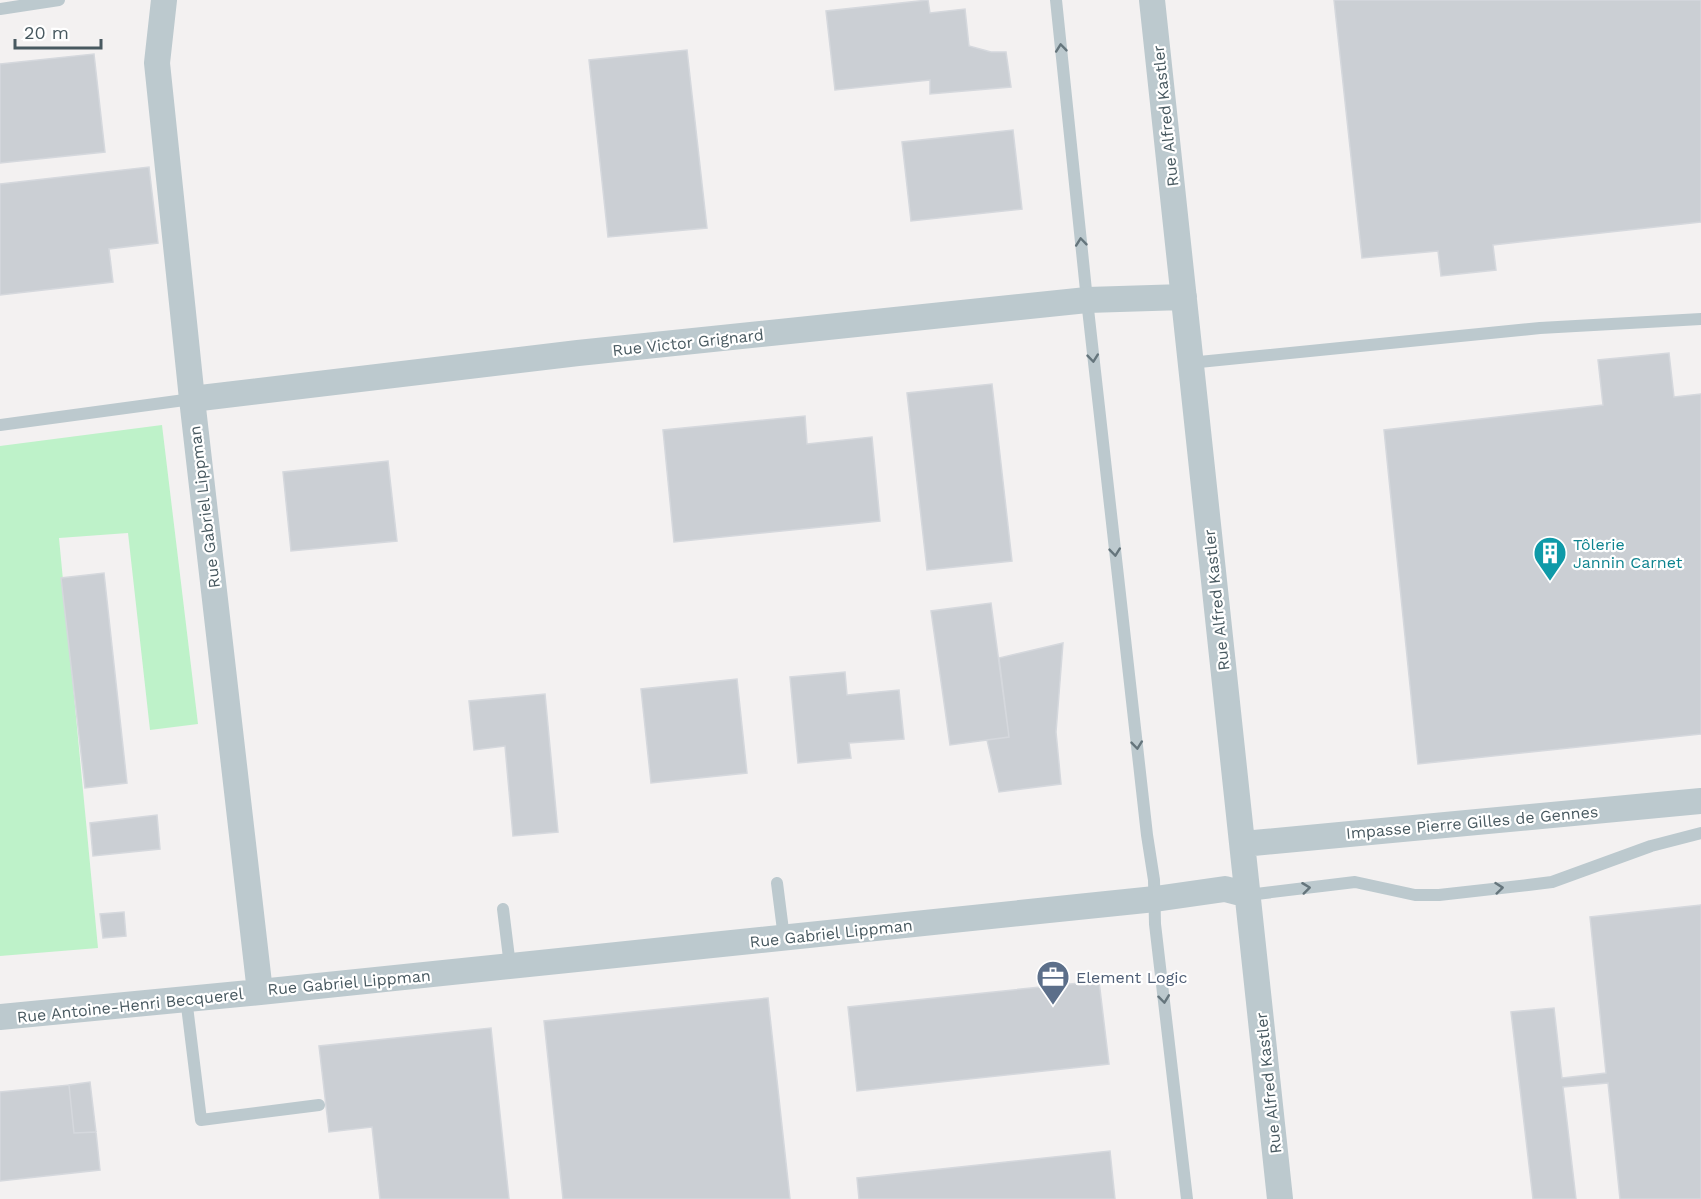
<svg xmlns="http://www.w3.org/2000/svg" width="1701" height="1199" font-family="'Work Sans',sans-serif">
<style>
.green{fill:#bef2c9}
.building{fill:#cbcfd4;stroke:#d5d8dd;stroke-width:1.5}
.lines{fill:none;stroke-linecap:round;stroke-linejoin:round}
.lane{stroke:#bcc9ce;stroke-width:12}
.street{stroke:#bcc9ce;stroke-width:26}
.oneway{stroke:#65757c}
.labels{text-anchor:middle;stroke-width:4.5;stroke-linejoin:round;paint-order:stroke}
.street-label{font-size:16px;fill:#485960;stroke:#fff}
.culture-label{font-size:16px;fill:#0d838f;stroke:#fff;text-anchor:start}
.service-label{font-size:16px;fill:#4e5e75;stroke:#fff;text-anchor:start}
</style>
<rect width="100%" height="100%" fill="#f3f1f1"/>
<path class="green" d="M162 425 198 724 150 730 128 533 59 538 98 948 0 956V446Z"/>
<path class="building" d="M928 0 930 13 965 9 969 46 991 52H1006L1011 87 930 94V80L835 90 826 11Z
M1334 0H1701V222L1493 245 1496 270 1441 276 1438 251 1362 258Z
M687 50 707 228 608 237 589 60Z
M94 54 105 152 0 163V64Z
M1013 130 1022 209 911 221 902 142Z
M149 167 158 243 109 249 113 282 0 295V184Z
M1669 353 1674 397 1701 394V734L1418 764 1384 430 1603 405 1598 360Z
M992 384 1012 561 927 570 907 393Z
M805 416 807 444 872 437 880 521 674 542 663 430Z
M388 461 397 541 291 551 283 472Z
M104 573 127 783 85 788 61 578Z
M991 603 1009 737 950 745 931 611Z
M1063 643 1056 732 1061 784 999 792 987 740 1009 737 999 658Z
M845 672 847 695 899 690 904 739 849 743 851 758 798 763 790 677Z
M737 679 747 773 651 783 641 689Z
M545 694 558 832 513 836 505 746 474 750 469 701Z
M157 815 160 849 93 856 90 823Z
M1701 905V1199H1620L1608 1083 1563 1087 1576 1199H1533L1511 1012 1554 1008 1562 1078 1606 1073 1590 917Z
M124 912 126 936 103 938 100 914Z
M1099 981 1109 1064 857 1091 848 1007Z
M768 998 790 1199H563L544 1021Z
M491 1028 509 1199H380L372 1127 329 1132 319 1046Z
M90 1082 96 1132 74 1133 69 1085Z
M69 1085 74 1133 96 1132 100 1170 0 1181V1092Z
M1110 1151 1115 1199H859L857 1178Z"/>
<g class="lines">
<path class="lane" d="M1056 0 1087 300 1147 835 1154 880 1155 924 1187 1199
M0 9 59 0
M1189 363 1540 328 1701 319
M0 425 192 399
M777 883 784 938
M1248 895 1355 882 1415 895H1439L1528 885 1552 882 1651 846 1701 833
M503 909 510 966
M186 998 201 1120 319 1105"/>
<path class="street" d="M164 0 157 63 192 399 260 992 1155 899 1225 889 1248 895
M1152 0 1280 1199
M192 399 578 353 1087 300 1184 297
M1243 844 1701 801
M0 1017 260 992"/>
</g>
<defs><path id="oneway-chevron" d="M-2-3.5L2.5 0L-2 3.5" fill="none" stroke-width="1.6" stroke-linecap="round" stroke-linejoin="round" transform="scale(1.5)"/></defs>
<g class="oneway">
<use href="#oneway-chevron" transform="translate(1061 48) rotate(-96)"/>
<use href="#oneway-chevron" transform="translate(1081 242) rotate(-96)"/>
<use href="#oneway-chevron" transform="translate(1093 358) rotate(84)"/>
<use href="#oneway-chevron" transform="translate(1115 552) rotate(84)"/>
<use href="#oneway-chevron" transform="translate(1137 745) rotate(84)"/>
<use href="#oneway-chevron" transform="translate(1306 888) rotate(-7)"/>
<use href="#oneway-chevron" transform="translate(1499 888) rotate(-6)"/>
<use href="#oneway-chevron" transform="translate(1164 999) rotate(83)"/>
</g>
<defs>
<g id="building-pin" transform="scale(1.725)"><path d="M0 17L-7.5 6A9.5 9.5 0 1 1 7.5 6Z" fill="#0f9aa8" stroke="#fff"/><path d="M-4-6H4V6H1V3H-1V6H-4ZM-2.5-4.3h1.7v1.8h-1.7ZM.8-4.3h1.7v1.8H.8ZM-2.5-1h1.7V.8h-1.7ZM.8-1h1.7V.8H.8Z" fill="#fff"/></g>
<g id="office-pin" transform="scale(1.725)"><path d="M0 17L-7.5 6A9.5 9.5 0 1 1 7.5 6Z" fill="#5c6f8a" stroke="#fff"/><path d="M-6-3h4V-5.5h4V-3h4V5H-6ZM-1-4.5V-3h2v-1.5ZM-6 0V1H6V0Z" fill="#fff"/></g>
</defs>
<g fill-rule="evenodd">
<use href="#building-pin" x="1550" y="553"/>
<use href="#office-pin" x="1053" y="977"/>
</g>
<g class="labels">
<g class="street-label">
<text transform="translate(1165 116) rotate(-96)" y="6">Rue Alfred Kastler</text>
<text transform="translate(688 342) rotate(-6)" y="6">Rue Victor Grignard</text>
<text transform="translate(204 507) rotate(-97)" y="6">Rue Gabriel Lippman</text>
<text transform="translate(1216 600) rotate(-96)" y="6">Rue Alfred Kastler</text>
<text transform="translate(1472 822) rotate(-5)" y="6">Impasse Pierre Gilles de Gennes</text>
<text transform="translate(831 933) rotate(-6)" y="6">Rue Gabriel Lippman</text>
<text transform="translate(349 982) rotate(-5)" y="6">Rue Gabriel Lippman</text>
<text transform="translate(130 1005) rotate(-6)" y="6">Rue Antoine-Henri Becquerel</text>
<text transform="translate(1268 1083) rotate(-96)" y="6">Rue Alfred Kastler</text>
</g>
<g class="culture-label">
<text x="1573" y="550">Tôlerie<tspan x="1573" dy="18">Jannin Carnet</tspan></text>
</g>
<g class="service-label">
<text x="1076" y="983">Element Logic</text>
</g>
</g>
<path d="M15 39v9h86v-9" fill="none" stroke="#485960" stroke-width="3"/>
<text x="24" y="39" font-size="18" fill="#485960" stroke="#ffffff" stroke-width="4.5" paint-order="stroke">20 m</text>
</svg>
